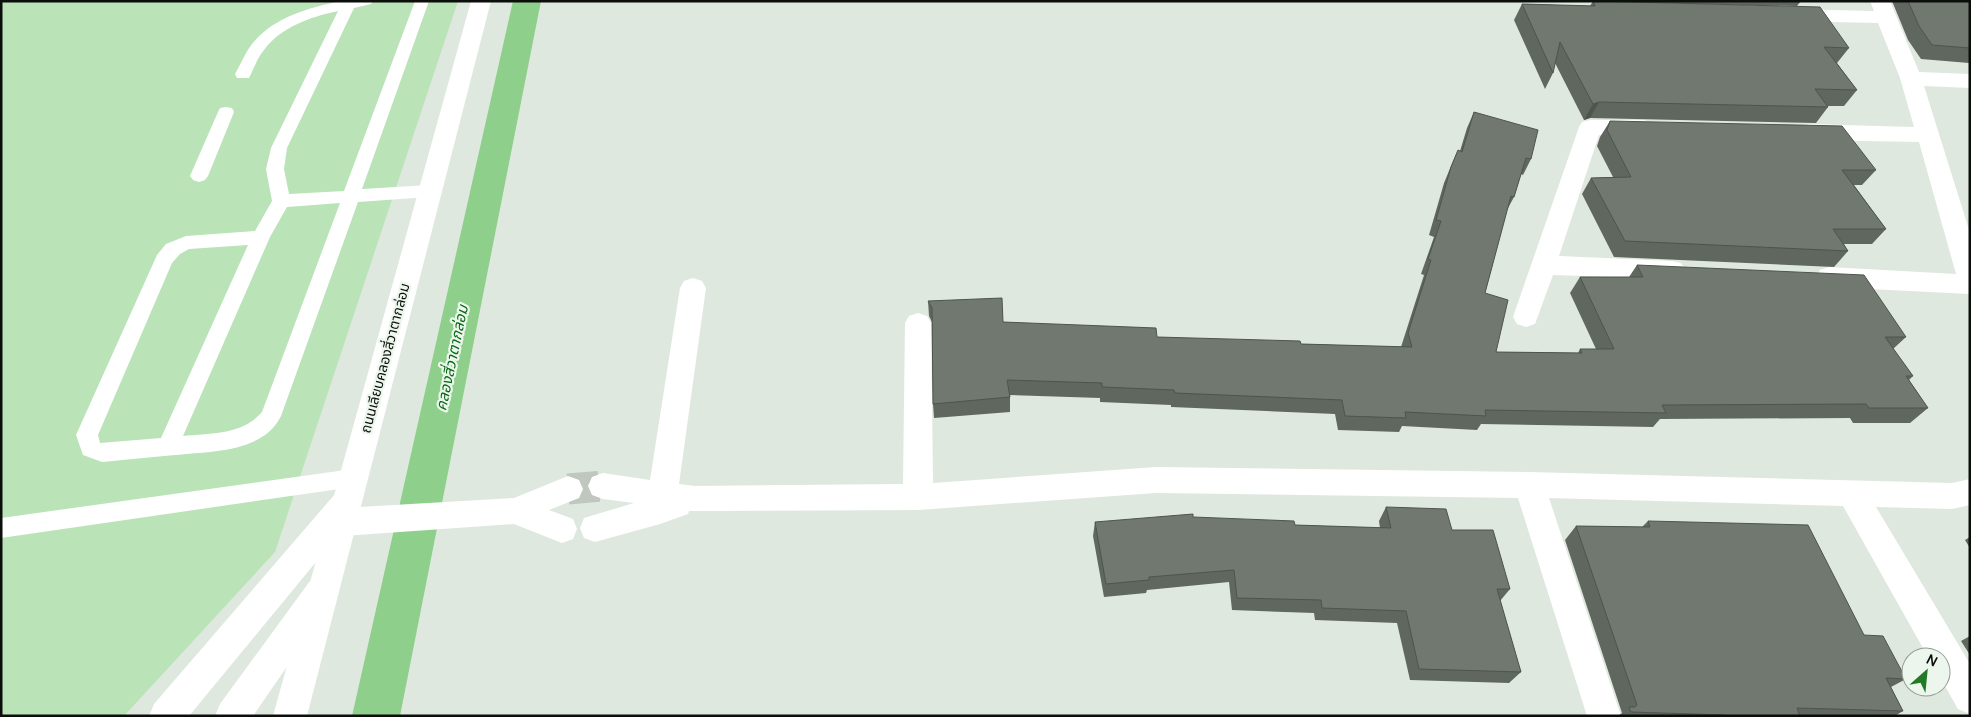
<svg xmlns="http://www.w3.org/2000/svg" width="1971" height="717" viewBox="0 0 1971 717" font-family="Manrope,'Noto Sans Thai',sans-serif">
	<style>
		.green { fill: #bae3b8 }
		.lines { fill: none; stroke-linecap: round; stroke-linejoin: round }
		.canal { fill: #8ed08b; fill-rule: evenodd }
		.minor-tunnel { stroke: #bfc7bf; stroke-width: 31; stroke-dasharray: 31 15; stroke-linecap: butt }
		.service { fill: #fff; fill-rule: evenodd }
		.minor { fill: #fff; fill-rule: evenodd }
		.tertiary { fill: #fff; fill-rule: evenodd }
		.wall { fill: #60675f }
		.shaded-wall { fill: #4e544e }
		.building { fill: #70786f; stroke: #4e544e }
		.labels { text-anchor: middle; stroke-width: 4.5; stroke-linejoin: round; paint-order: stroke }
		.street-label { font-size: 14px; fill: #0b0e0b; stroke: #ecf6ec }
		.water-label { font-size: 15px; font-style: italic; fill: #046a11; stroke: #ecf6ec }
	</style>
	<rect width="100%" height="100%" fill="#dfe8df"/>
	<path class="green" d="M1 1H458L275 552 124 716H1Z"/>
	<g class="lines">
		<path class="canal" d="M513 1H541L400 716H352Z"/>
		<path class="minor-tunnel" d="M568 489 603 486"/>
		<path class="service" d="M341 1H373L371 4 354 8 287 148 284 169 289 194 344 191 415 1H429L362 189 429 185 435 187 438 191 435 195 429 197 358 202 281 416C263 453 210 451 175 455 150 457 126 460 102 462L83 455 76 435 157 255 166 244 186 236 255 231 272 201 266 169 271 148 338 11C310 17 281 27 264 50 257 58 254 69 249 78H237L235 74C241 64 245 53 252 44 274 17 308 8 341 1ZM340 203 262 412C242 435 212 433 183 436L270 237 287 207ZM248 245 161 438 100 443 98 435 172 263 180 254 189 249Z
			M226 107 232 108 234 112 208 176 205 180 199 182 193 180 190 176 218 112 220 108Z
			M353 469 361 471 364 478 361 485 353 487 1 538V518Z"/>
		<path class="minor" d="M1870 1H1890L1919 72 1970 74V88L1924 86 1970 233V294L1829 287 1820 284 1816 277 1820 270 1829 267 1956 274 1919 142 1809 140 1801 137 1798 132 1801 127 1809 124 1914 127 1900 78 1878 23 1788 21 1781 19 1778 15 1781 11 1788 9 1874 11Z
			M1590 120H1644L1652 123 1655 128 1652 133 1644 136 1599 135 1559 256 1672 261 1681 263 1685 270 1681 277 1672 279 1553 275 1535 324 1526 327 1517 324 1513 317 1579 127 1582 122Z
			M693 278 702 281 706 288 679 484 695 486 903 484 905 323 909 316 918 313 927 316 931 323 933 483 1156 467 1529 472 1952 483 1970 479V505L1952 509 1876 507 1970 664V714L1958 709 1941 679V657H1928L1843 506 1549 498 1621 716H1587L1518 498 1156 493 918 510 689 511 688 514 660 524 595 542 584 538 580 528 584 518 634 503 603 499 592 495 588 486 592 477 603 473 650 480 680 288 684 281Z
			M568 476 579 480 583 489 579 498 549 510 573 519 577 529 573 539 562 543 514 524 343 536 339 534 189 716H149L154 704 335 494 346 490 357 494 361 503 359 507 514 498Z
			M321 576 332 581 337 591 332 601 253 716H215L220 704 310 581Z"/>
		<path class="tertiary" d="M471 1H491L307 716H273Z"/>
	</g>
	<path class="wall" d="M1584 1H1801L1797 6 1602 2 1849 48 1837 63 1857 90 1844 106H1827L1828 107 1816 123 1590 118 1584 120 1555 63 1553 73 1545 89 1514 20 1522 4 1590 6 1593 1Z
		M1892 1H1970V62L1969 63 1921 59 1908 40Z
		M1474 112 1531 159 1523 175 1521 174 1514 197 1507 210 1485 293 1496 352 1578 353 1580 349H1596L1570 293 1580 277H1629L1637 265 1906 337 1893 349 1913 376 1909 380 1928 408 1910 423H1853L1850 418 1660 419 1653 427 1481 424 1477 430 1402 426 1399 432 1338 430 1335 414 1171 407V405L1100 402V398L1010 395V412L934 418 933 404 932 322 929 316 928 301 1003 322 1157 337 1301 344 1401 347 1424 275 1421 274 1434 237 1429 235 1444 183 1451 166 1458 150 1460 151 1467 128Z
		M1610 121 1876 170 1862 185H1854L1886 229 1872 244H1844L1848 251 1834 267 1614 257 1582 194 1591 178 1613 177 1597 146 1600 137Z
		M1386 507 1452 530 1510 589 1500 601 1521 672 1509 683 1410 680 1397 623 1315 620 1314 613 1232 610 1229 582 1147 590 1146 593 1104 597 1093 536 1095 522 1295 525 1380 528 1379 521Z
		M1648 521 1864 635 1906 679 1891 687 1903 711 1895 716H1618L1622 713 1565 540 1576 526 1642 527Z
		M1970 537V548L1965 540Z
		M1970 636V655L1961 641Z"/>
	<path class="shaded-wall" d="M1599 102 1590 118 1584 120 1593 104Z"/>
	<path class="building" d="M1593 1 1820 7 1849 48 1824 47 1857 90 1815 89 1828 107 1599 102 1593 104 1560 42 1553 73 1522 4 1595 6Z
		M1908 1H1970V48L1932 45 1919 26Z
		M1474 112 1538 130 1531 159 1526 158 1514 197 1511 196 1485 293 1508 300 1496 352 1582 353 1580 349H1614L1580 277H1643L1637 265 1864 275 1906 337H1885L1913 376H1906L1928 408H1869L1866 404 1662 405 1666 413 1485 410 1486 416 1405 412 1406 418 1345 416 1342 400 1175 393 1174 390 1102 387V383L1007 380 1010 397 933 404 932 308 928 301 1002 298 1003 322 1156 328 1157 337 1300 341 1301 344 1412 347 1408 333 1431 260 1428 259 1441 221 1436 220 1451 167 1458 150 1462 152Z
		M1610 121 1842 126 1876 170H1842L1886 229H1833L1848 251 1625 241 1591 178 1631 177 1607 130Z
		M1386 507 1446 509 1452 530H1493L1510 589H1497L1521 672 1419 669 1406 611 1322 608 1321 600 1237 598 1234 570 1149 577V580L1106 584 1095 522 1193 514V517L1294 521 1295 525 1391 528Z
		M1648 521 1808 525 1864 635 1883 636 1906 679 1886 678 1903 711 1797 708 1800 716H1726V715L1631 712 1629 707H1635L1637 705 1576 526 1650 527Z"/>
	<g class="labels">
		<g class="street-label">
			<text transform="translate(385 358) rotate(-75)" y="5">ถนนเลียบคลองสี่วาตากล่อม</text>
		</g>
		<g class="water-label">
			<text transform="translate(452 358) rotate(-78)" y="5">คลองสี่วาตากล่อม</text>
		</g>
	</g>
	<rect width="1971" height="717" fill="none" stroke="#0b0e0b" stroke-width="5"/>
	<g transform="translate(1926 672) rotate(27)"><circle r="24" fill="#ecf6ec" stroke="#929992"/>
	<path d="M0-4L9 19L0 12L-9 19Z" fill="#227926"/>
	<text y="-8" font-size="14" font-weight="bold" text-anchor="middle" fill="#0b0e0b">N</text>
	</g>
</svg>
